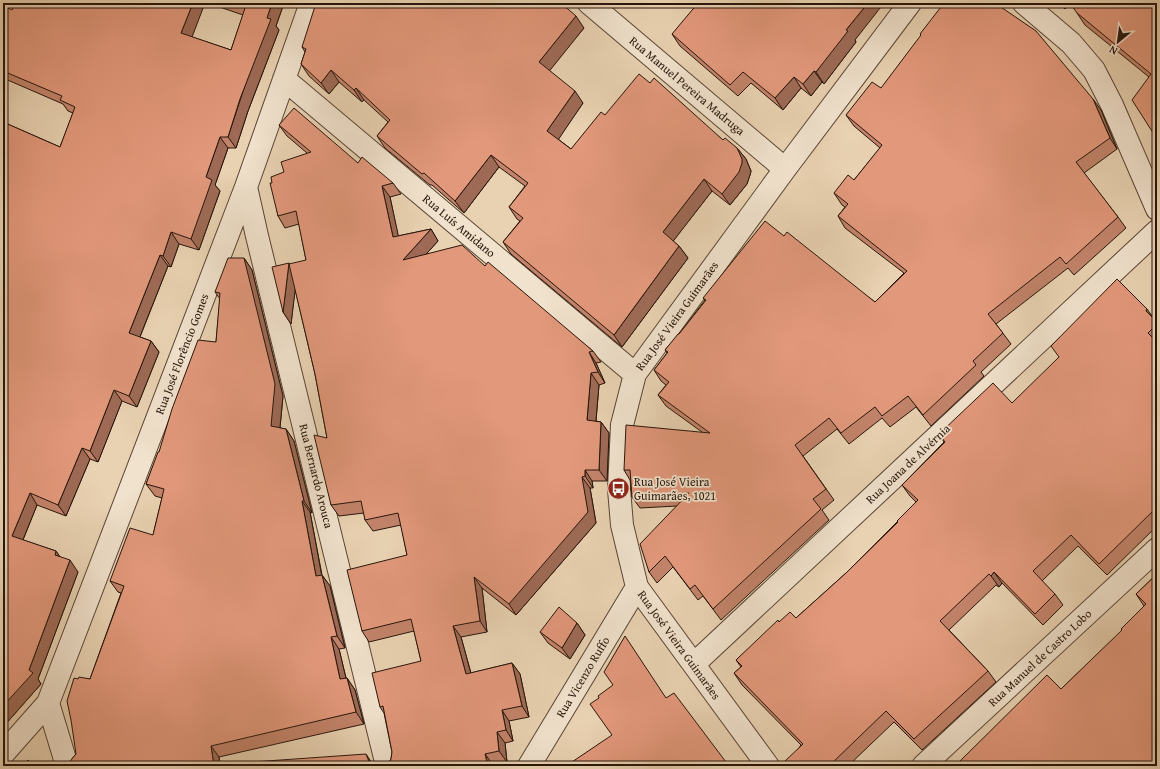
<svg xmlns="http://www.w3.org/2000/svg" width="1160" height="769" viewBox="0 0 1160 769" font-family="'Gentium Book Plus',serif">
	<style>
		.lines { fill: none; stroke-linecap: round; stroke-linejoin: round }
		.minor-casing { stroke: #584434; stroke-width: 24 }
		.minor { stroke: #f1e2cd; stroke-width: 22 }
		.wall { fill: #c2836a; stroke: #27150a }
		.shaded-wall { fill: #9e6a56; stroke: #27150a }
		.building { fill: #e2987b; stroke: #27150a }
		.labels { text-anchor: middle; stroke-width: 3.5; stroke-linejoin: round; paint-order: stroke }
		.street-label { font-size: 12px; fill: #27150a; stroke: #f1e2cd }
		.poi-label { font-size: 12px; fill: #27150a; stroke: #f1e2cd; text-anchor: start }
	</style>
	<rect width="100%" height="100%" fill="#e9d2b2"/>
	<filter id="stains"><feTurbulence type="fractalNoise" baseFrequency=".005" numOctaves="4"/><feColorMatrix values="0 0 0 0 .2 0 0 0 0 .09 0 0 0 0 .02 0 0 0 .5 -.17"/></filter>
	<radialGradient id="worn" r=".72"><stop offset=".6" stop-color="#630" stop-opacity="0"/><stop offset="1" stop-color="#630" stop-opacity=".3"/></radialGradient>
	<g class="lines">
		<defs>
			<path id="minor" d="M589 3 785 169
				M1024 3 1071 43 1094 70 1112 105 1157 209
				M284 79 635 374
				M246 187 257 236 387 766
				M694 664 1157 231
				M48 703 67 766
				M3 754 48 703 246 187 311 3
				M529 766 637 587
				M768 766 637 587 622 525 619 489 622 425 635 374 785 169 910 3
				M923 766 1157 549"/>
		</defs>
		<use href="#minor" class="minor-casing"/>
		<use href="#minor" class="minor"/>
	</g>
	<path class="wall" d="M208 3H284L276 26 279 30 248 111 236 148H228L215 185 220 191 199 250 179 244 171 267 168 266 140 337 151 341 159 352 137 407 122 401 98 462 90 459 66 516 37 505 23 540 56 551 60 557 78 572 38 679 41 684 3 727V122L60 147 73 113 68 111 63 104 3 78V23L12 10 192 37 231 50 243 15Z
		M1058 3H1069L1065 9Z
		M1157 3V139L1149 77 1085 25 1077 13Z
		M584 28 549 70 583 103 558 139 571 149 605 115 650 83 723 140 737 148 746 159 751 171 750 175 747 184 730 205 712 191 673 241 679 246 688 258 622 347 511 254 503 242 520 221 517 219 509 207 525 186 499 167 464 213 432 185H430L385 148 377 136 388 122 364 100 362 102 339 82 329 94 309 76 301 64 305 52 302 47Z
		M672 34 855 40 856 42 824 84 822 82 811 96 801 88 783 110 751 83 738 96 680 46Z
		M881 88 1101 110 1117 149 1084 173 1118 217 1126 228 1074 275 1068 268 996 324 1011 344 981 372 984 376 931 426 916 407 890 427 882 418 849 444 837 429 803 456 834 500 822 510 829 520 721 620 703 596 698 600 673 567 657 583 649 572 677 506 640 508 632 497 630 480 624 470 702 432 666 406 658 395 666 385 661 381 654 370 667 353 665 350 679 334 705 300 703 298 784 236 875 302 904 273 845 228 838 216 845 207 842 205 834 193 854 180 880 148 854 126 846 115Z
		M279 125 358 163 393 183 401 194 390 197 398 236 431 229 438 241 426 254 485 266 593 351 601 362 596 363 605 383 599 385 596 421 601 422 609 433 607 481H592L593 488H590L596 523 516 615 482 588 487 632 461 637 471 673 512 663 520 674 529 717 509 721 513 741 505 743 507 762 493 765 388 764 391 759 392 752 384 713 380 707 421 661 414 631 369 642 362 631 407 555 401 525 373 531 365 520 364 513 339 516 331 505 327 438 315 374 295 289 291 324 283 312 306 260 299 224 285 228 278 216 272 183 307 153 287 136Z
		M244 258 252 270 283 396 280 428 286 429 294 441 312 513 310 512 322 575 330 586 345 648 339 649 346 678H347L355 690 364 724 219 757 220 766H66L76 754 78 679H90L121 593 118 592 110 581 153 535 162 498 155 496 146 484 159 452 216 342 220 299 215 292Z
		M1155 320 1157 322V526L1107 575 1078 546 1042 581 1055 594 1063 605 1043 625 1002 583 999 587 996 585 949 630 988 671 996 682 922 750 894 722 848 766H787L801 745 742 685 734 673 741 667 736 660 779 622 796 618 846 573 897 522 916 502 910 496 902 485 944 442 939 434 1012 403Z
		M1157 574V766L1061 689 1122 631 1144 606 1136 594Z
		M577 623 585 635 570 659 548 643 540 632Z"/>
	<path class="shaded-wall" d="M193 3H205L189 45 181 33Z
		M272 3H284L276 26 279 30 248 111 236 148 228 137Z
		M646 3H652L648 7Z
		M868 3H884L855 40 856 42 824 84 816 72 846 30Z
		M1061 3H1069L1065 9Z
		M576 16 584 28 547 74 539 62Z
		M331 70 339 82 329 94 321 83Z
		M814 71 822 82 811 96 803 84Z
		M794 77 801 88 783 110 775 98Z
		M356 88 364 100 362 102 354 90Z
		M575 91 583 103 556 143 547 131Z
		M1093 99 1101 110 1117 149 1110 138Z
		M220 137 228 148 215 185 220 191 199 250 191 239 206 177Z
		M737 148 746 159 751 171 750 175 747 184 730 205 722 194Z
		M491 155 499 167 464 213 455 201Z
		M704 179 712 191 671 244 663 232Z
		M382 186 390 197 401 248 393 237Z
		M431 229 438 241 411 271 403 260Z
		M171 232 179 244 171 267 163 256Z
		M679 246 688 258 622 347 614 335Z
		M160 255 168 266 137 344 129 333Z
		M244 258 252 270 283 396 279 437 271 426Z
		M289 263 297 275 291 324 283 312Z
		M1147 309 1155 320 1146 311Z
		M151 341 159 352 137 407 129 396Z
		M589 352 596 363 605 383 598 372Z
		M591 373 599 385 595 431 587 420Z
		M114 390 122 401 98 462 90 451Z
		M601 422 609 433 607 481 599 470Z
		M286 429 294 441 312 513 304 501Z
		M82 448 90 459 66 516 58 505Z
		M585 470 592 481 593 488 585 476Z
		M582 477 590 488 596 523 516 615 509 604Z
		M30 493 37 505 20 547 12 536Z
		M302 501 310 512 324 588 316 576Z
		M56 551 64 563 55 555Z
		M70 560 78 572 38 679 41 684 3 727V706L29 670Z
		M994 572 1002 583 999 587 991 576Z
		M322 575 330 586 345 648 337 636Z
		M474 577 482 588 487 632 480 621Z
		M577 623 585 635 570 659 562 648Z
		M453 626 461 637 474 685 466 674Z
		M331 637 339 649 349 691 340 679Z
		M512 663 520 674 529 717 522 706Z
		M347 678 355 690 364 724 356 712Z
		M502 710 509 721 513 741 506 730Z
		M497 732 505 743 507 762 499 751Z
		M211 746 219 757 220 766H214Z
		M366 754 374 766 370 764Z
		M485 754 493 765V766H488Z"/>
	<path class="building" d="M15 3H193L181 33 231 50 245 8 232 3H272L267 18 271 19 240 99 228 137H220L206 177 212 180 191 239 171 232 163 256 160 255 129 333 151 341 129 396 114 390 90 451 82 448 58 505 30 493 12 536 56 551 55 555 70 560 29 670 33 673 3 706V122L60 147 75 107 60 100 62 96 3 71V23L8 8 12 10Z
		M316 3H561L576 16 539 62 575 91 547 131 571 149 601 112 605 115 639 74 650 83 654 78 723 140 725 138 737 148 742 159V163L739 172 722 194 704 179 663 232 679 246 614 335 503 242 523 218 509 207 528 183 491 155 455 201 424 173 422 174 377 136 390 120 356 88 354 90 331 70 321 83 301 64 306 49 302 47Z
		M698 3H868L846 30 848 31 816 72 814 71 803 84 794 77 775 98 743 72 730 85 672 34Z
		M944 3H961L966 6 968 3H995L1036 31 1093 99 1110 138 1076 162 1118 217 1066 264 1060 257 988 314 1003 333 973 361 976 365 923 415 908 396 882 416 875 407 841 433 829 418 795 445 826 489 813 499 821 509 713 609 695 585 690 589 665 556 649 572 640 544 689 493 632 497 630 470H624L626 425 710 433 658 395 669 382 654 370 668 352 665 350 678 334H679L706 300 703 298 765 221 784 236 787 232 875 302 907 271 838 216 848 204 834 193 848 175 854 180 882 145 846 115 872 82 881 88 921 35 920 34Z
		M1070 3H1157V139L1132 100 1151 74 1077 13Z
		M294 108 358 163 362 157 393 183 382 186 393 237 431 229 403 260 462 245 485 266 488 262 593 351 589 352 598 372 591 373 587 420 601 422 599 470H585V476L582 477 588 512 509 604 474 577 480 621 453 626 466 674 512 663 522 706 502 710 506 730 497 732 499 751 485 754 488 766H384L388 764 391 759 392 752 383 706 380 707 372 673 421 661 411 619 362 631 347 570 407 555 398 513 365 520 361 501 331 505 314 435 327 438 315 374 289 264 306 260 296 211 278 216 270 183H272L271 177 284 172 281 162 311 152 279 125Z
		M228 258H244L275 384 271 426 286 429 304 501H302L316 576 322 575 337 636 331 637 340 679 347 678 356 712 211 746 214 766H66L76 754 71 720 67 701 74 678 78 679 79 677 90 679 124 586 110 581 130 528 153 535 164 489 146 484 158 452H159L172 409 198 340 216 342 220 293 215 292Z
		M289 263 283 312 272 267Z
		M1117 279 1147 309 1146 311 1157 322V324L1148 333 1157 342V507L1099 564 1071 535 1033 571 1055 594 1035 614 994 572 991 576 989 574 940 621 988 671 914 739 886 711 829 766H787L784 762 803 744 734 673 742 666 736 660 778 620 779 622 790 612 796 618 846 573 898 522 897 521 918 500 902 485 945 442 939 434 993 383 1012 403 1059 357 1051 346Z
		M1157 574V766H955L1047 675 1061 689 1122 630 1121 629 1146 604 1136 594Z
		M559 607 577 623 562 648 540 632Z
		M625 636 666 698 674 693 729 766H566L612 735 590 704 599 698 598 696 613 685 604 672Z
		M366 754 370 764 374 766H239L238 763Z
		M28 760 33 766H24Z
		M11 764 15 766H8Z"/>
	<defs>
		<symbol id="bus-disc" viewBox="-11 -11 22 22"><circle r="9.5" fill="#8f2418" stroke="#f1e2cd"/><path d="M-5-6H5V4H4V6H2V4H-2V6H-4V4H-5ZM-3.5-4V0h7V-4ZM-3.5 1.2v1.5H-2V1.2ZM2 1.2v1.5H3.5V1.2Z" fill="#fff"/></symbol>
	</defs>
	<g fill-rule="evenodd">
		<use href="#bus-disc" x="606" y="476" width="25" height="25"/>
	</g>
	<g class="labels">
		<g class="street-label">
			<text transform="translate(687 86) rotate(40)" y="4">Rua Manuel Pereira Madruga</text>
			<text transform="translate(459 226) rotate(40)" y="4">Rua Luís Amidano</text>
			<text transform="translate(677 316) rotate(-54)" y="4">Rua José Vieira Guimarães</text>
			<text transform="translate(182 354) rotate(-69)" y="4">Rua José Florêncio Gomes</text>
			<text transform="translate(908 464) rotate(-43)" y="4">Rua Joana de Alvérnia</text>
			<text transform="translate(316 476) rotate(76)" y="4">Rua Bernardo Arouca</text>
			<text transform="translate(679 645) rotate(54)" y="4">Rua José Vieira Guimarães</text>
			<text transform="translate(1040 658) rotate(-43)" y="4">Rua Manuel de Castro Lobo</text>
			<text transform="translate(583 677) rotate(-59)" y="4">Rua Vicenzo Ruffo</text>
		</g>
		<g class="poi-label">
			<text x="634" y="486">Rua José Vieira<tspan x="634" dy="14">Guimarães, 1021</tspan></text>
		</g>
	</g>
	<rect width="1160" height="769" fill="none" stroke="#e9d2b2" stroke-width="16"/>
	<rect x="4" y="4" width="1152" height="761" fill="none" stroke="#27150a" stroke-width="2"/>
	<rect x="8" y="8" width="1144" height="753" fill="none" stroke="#27150a"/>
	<g transform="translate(1118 42) rotate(209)" stroke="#f1e2cd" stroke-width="3" paint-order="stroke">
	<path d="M0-3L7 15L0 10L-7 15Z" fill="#27150a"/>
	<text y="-6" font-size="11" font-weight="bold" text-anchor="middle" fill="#27150a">N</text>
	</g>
	<rect width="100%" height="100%" filter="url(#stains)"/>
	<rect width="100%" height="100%" fill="url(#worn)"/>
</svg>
